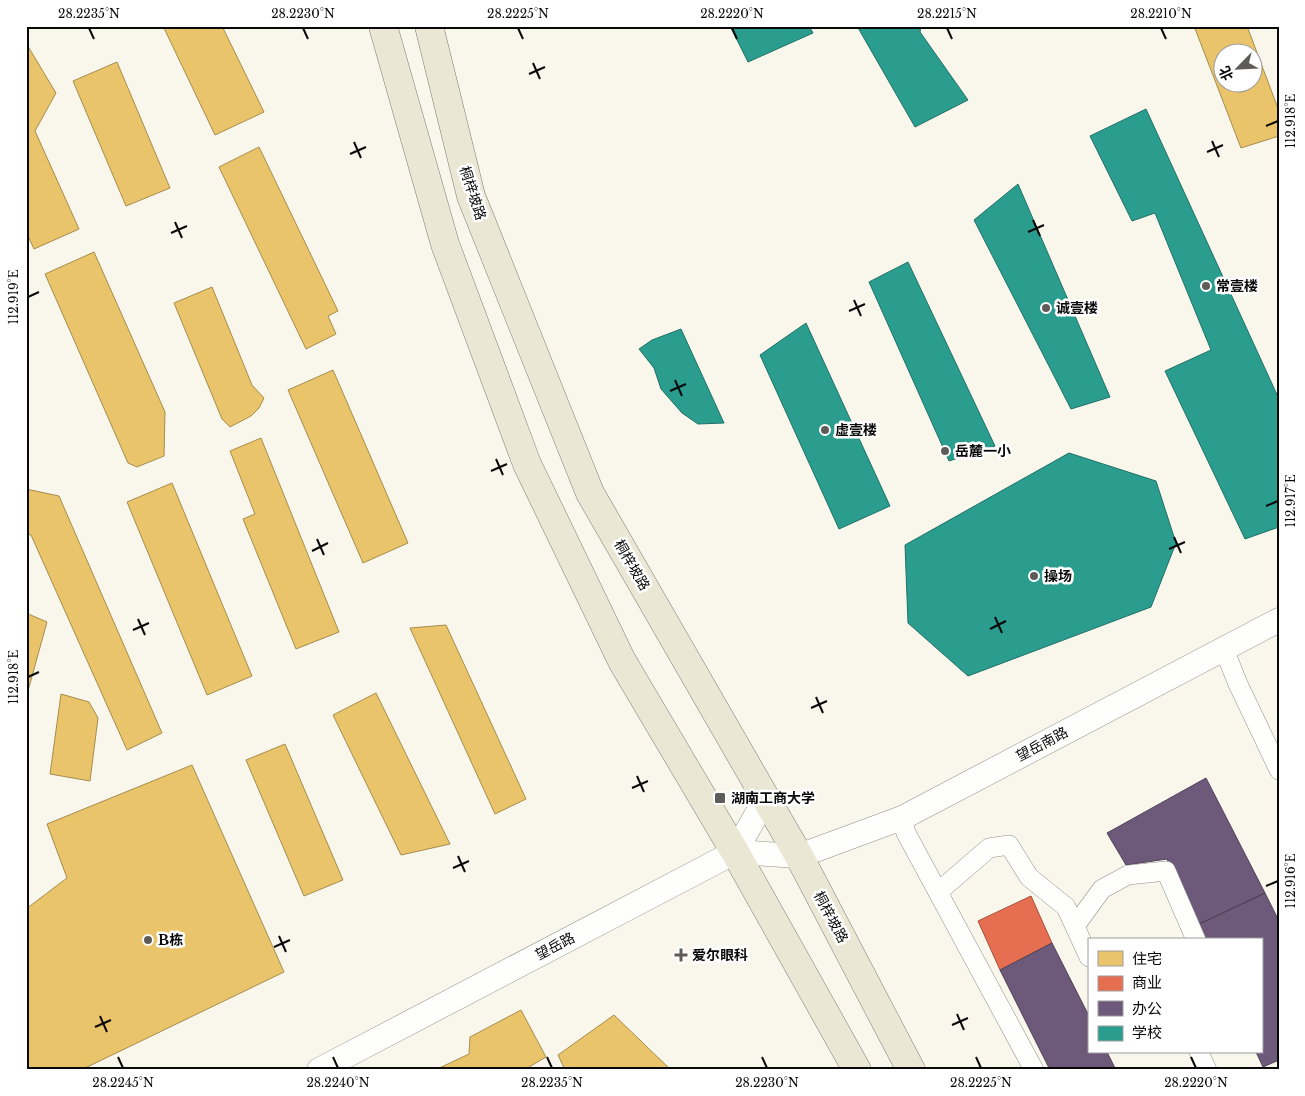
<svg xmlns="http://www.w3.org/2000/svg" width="1305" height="1096" viewBox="0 0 1305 1096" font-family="'Libre Baskerville','Noto Sans SC',serif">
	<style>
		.homes { fill: #e9c46a; stroke: #a68c4d; fill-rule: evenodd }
		.shops { fill: #e76f51; stroke: #a4503b }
		.offices { fill: #6d597a; stroke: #4f4158 }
		.schools { fill: #2a9d8f; stroke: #207167 }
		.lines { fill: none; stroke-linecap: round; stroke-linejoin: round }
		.minor-casing { stroke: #91908b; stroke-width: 20 }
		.tertiary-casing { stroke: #91908b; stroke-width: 25 }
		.primary-casing { stroke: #7e7d78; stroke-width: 29 }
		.minor { stroke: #fefefc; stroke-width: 19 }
		.tertiary { stroke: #fefefc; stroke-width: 24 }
		.primary { stroke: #ebe7d5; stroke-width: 28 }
		.ticks { fill: none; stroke: #090909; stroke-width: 2 }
		.poi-dot { fill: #5d5c58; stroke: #fff; stroke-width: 2 }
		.labels { text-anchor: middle; stroke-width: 5; stroke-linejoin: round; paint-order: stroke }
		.street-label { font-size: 14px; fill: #090909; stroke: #fff }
		.poi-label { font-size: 14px; font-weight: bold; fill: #090909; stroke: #fff; text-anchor: start }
		.neatline { fill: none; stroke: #090909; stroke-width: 2 }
		.ticks-label { font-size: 12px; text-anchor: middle; fill: #090909 }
	</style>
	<rect width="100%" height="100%" fill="#f9f7ec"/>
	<path class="homes" d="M163 26H222L264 112 215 135Z
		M1194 26H1247L1279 111V136L1241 148ZM1222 52H1252V82H1222Z
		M26 43 56 93 35 131 79 229 34 249 26 232Z
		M117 62 170 188 126 206 73 81Z
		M259 147 338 311 328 316 336 334 306 349 219 167Z
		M94 252 165 412 164 456 137 467 128 463 45 274Z
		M212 287 252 385 264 398 259 408 251 416 230 427 222 419 174 303Z
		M333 370 408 543 363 563 288 390Z
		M261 438 339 632 296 649 243 519 255 514 230 451Z
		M172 483 252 676 207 695 127 502Z
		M26 489 59 496 162 733 127 750 31 535 26 533Z
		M26 613 47 622 26 698Z
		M446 625 526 799 495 814 410 628Z
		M376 693 450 844 401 855 333 715Z
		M61 694 89 702 98 718 90 781 50 774Z
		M285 744 343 880 304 896 246 760Z
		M192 765 284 972 81 1070H26V909L67 878 47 824Z
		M521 1010 546 1057 524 1070H435L469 1054 470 1037Z
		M614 1015 671 1070H565L558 1055Z"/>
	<path class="shops" d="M1031 896 1052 943 1000 970 978 921Z"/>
	<path class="offices" d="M1206 778 1265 893 1195 926 1167 859 1126 865 1107 833Z
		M1265 893 1279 921V1060L1263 1067 1256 1052H1261V940H1202L1195 926Z
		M1052 943 1089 1016V1052H1107L1116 1070H1050L1000 970Z"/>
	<path class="schools" d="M730 26H809L813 33 748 62Z
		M857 26H921L920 32 968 100 915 127Z
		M1146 109 1279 399V527L1245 539 1165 371 1211 350 1155 213 1132 221 1090 136Z
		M1018 184 1110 397 1071 409 974 220Z
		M908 262 995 446 949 461 869 282Z
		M806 323 890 506 839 529 760 355Z
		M681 329 724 423 698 424 682 413 661 389 654 368 639 349 652 340Z
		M1069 453 1156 481 1176 543 1151 607 968 676 908 623 905 545Z"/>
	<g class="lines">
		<defs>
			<path id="minor" d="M1224 649 1238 684 1279 770
				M902 818 906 833 1034 1070
				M938 892 989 848 1009 845 1029 877 1066 907 1089 957
				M1075 926 1102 889 1128 875 1166 871 1196 940
				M1199 1052 1207 1070"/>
			<path id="tertiary" d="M735 852 766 798
				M319 1070 735 852 799 856 902 818 1279 620"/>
			<path id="primary" d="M383 26 445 244 527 464 622 661 735 852 857 1070
				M429 26 471 196 590 493 799 856 911 1070"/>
		</defs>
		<use href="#minor" class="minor-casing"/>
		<use href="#tertiary" class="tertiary-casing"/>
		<use href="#primary" class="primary-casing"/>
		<use href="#minor" class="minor"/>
		<use href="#tertiary" class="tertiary"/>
		<use href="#primary" class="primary"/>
	</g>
	<path class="ticks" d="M89 28 94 39M303 28 308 39M518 28 523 39M732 28 737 39M947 28 952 39M1161 28 1166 39M533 63 540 79M529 74 545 67M1266 126 1278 121M1212 141 1219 157M354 142 361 158M1207 152 1223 145M350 154 366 147M1033 220 1040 236M175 222 182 238M1028 232 1044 225M171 233 187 226M28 297 39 292M854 300 861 316M849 311 865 304M675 380 682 396M670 391 686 384M496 459 503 475M491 471 507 464M1266 506 1278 501M1174 537 1181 553M317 539 324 555M1169 549 1185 542M312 551 328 543M995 617 1002 633M138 619 145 635M990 629 1006 621M133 630 149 623M28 677 39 672M816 697 823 713M811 708 827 701M637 776 644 792M632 788 648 781M458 856 465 872M453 868 469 861M1266 886 1278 881M279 936 286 952M274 947 290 940M957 1014 964 1030M100 1016 107 1032M952 1025 968 1018M95 1027 111 1020M118 1057 123 1068M333 1057 338 1068M547 1057 552 1068M762 1057 767 1068M976 1057 981 1068M1191 1057 1196 1068"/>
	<g class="poi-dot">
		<circle cx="1206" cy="286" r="5"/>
		<circle cx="1046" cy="308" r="5"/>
		<circle cx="825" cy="430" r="5"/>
		<circle cx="945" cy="451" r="5"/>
		<circle cx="1034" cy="576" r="5"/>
		<rect x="714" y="792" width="12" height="12" rx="2.5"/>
		<circle cx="148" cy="940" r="5"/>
		<path d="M678.5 947.5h5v5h5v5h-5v5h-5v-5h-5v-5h5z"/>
	</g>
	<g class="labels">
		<g class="street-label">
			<text transform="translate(473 193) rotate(72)" y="5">桐梓坡路</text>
			<text transform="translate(632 565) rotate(60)" y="5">桐梓坡路</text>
			<text transform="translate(1042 744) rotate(-28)" y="5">望岳南路</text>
			<text transform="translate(831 917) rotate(62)" y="5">桐梓坡路</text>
			<text transform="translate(555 946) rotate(-28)" y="5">望岳路</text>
		</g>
		<g class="poi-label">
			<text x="1216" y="291">常壹楼</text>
			<text x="1056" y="313">诚壹楼</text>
			<text x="835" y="435">虚壹楼</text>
			<text x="955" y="456">岳麓一小</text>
			<text x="1044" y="581">操场</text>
			<text x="731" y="803">湖南工商大学</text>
			<text x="158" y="945">B栋</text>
			<text x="692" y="960">爱尔眼科</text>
		</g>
	</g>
	<rect width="1305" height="1096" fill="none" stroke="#ffffff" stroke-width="55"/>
	<rect x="1088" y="938" width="175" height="115" fill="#ffffff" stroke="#9d9d9d"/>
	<rect x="1098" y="951" width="25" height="15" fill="#e9c46a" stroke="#9d9d9d"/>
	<text x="1132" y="964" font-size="15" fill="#090909">住宅</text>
	<rect x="1098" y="976" width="25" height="15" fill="#e76f51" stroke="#9d9d9d"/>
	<text x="1132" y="988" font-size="15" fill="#090909">商业</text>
	<rect x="1098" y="1001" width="25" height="15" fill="#6d597a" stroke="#9d9d9d"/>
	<text x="1132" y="1014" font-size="15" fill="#090909">办公</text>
	<rect x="1098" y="1026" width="25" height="15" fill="#2a9d8f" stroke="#9d9d9d"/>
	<text x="1132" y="1038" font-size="15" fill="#090909">学校</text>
	<g transform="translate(1238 68) rotate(246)"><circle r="24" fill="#ffffff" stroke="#9d9d9d"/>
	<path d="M0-4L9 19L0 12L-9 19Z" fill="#5d5c58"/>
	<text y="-8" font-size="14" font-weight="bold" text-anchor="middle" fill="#090909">北</text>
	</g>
	<rect x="28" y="28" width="1250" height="1040" class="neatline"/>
	<g class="ticks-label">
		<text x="89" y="18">28.2235°N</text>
		<text x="303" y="18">28.2230°N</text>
		<text x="518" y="18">28.2225°N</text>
		<text x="732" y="18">28.2220°N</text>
		<text x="947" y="18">28.2215°N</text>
		<text x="1161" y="18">28.2210°N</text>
		<text transform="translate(1291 121) rotate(-90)" y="4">112.918°E</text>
		<text transform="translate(14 297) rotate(-90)" y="4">112.919°E</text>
		<text transform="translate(1291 501) rotate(-90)" y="4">112.917°E</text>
		<text transform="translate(14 677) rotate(-90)" y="4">112.918°E</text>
		<text transform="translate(1291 881) rotate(-90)" y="4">112.916°E</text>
		<text x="123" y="1087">28.2245°N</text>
		<text x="338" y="1087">28.2240°N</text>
		<text x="552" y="1087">28.2235°N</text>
		<text x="767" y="1087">28.2230°N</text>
		<text x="981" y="1087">28.2225°N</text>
		<text x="1196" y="1087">28.2220°N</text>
	</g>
</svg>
